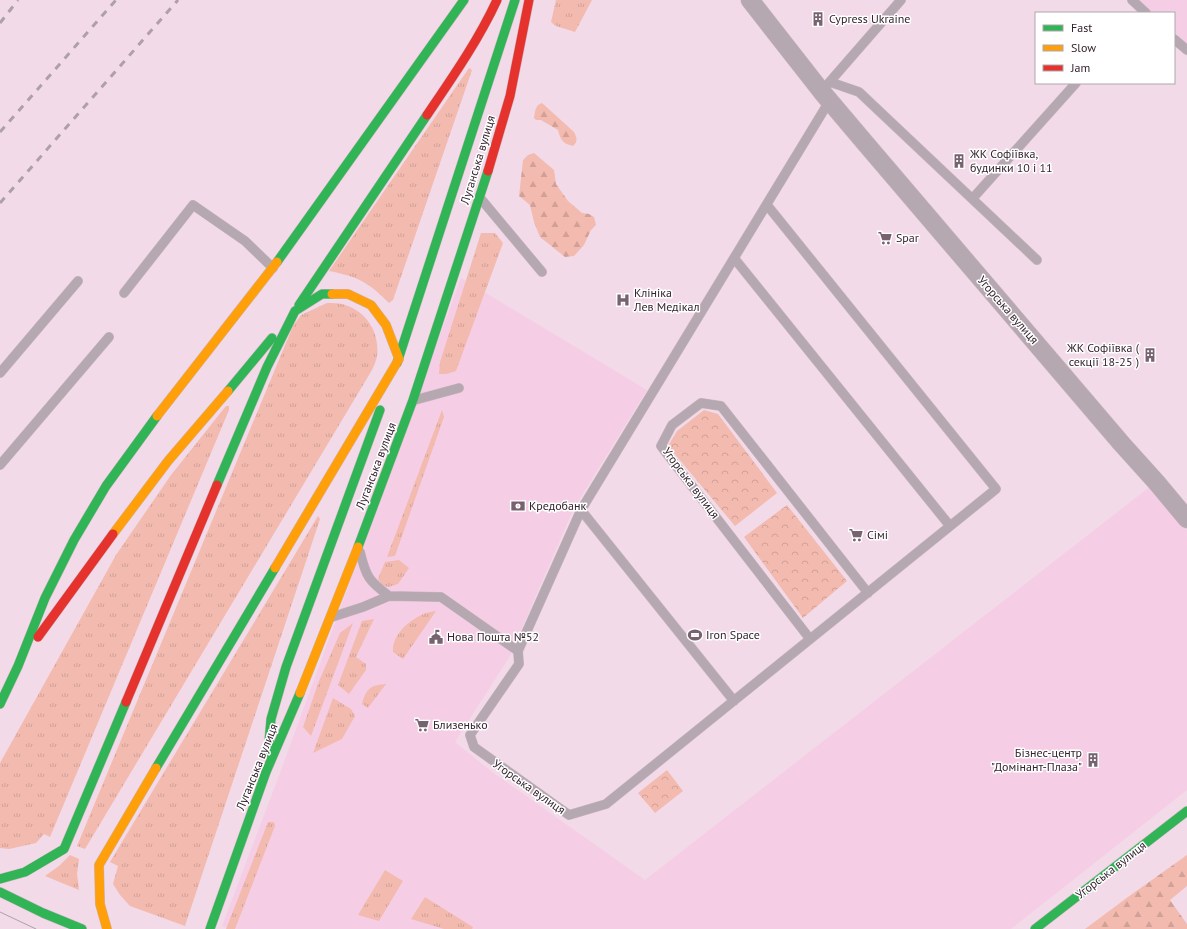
<svg xmlns="http://www.w3.org/2000/svg" width="1187" height="929" viewBox="0 0 1187 929" font-family="'PT Sans',sans-serif">
	<style>
		.built { fill: #f5cee6 }
		.grass { fill: url(#grass-tufts) }
		.forest { fill: url(#forest-firs) }
		.park { fill: url(#park-crowns) }
		.lines { fill: none; stroke-linecap: round; stroke-linejoin: round }
		.lane-casing { stroke: #cab7c2; stroke-width: 10 }
		.street-casing { stroke: #cab7c2; stroke-width: 19 }
		.fast-casing { stroke: #cab7c2; stroke-width: 10 }
		.slow-casing { stroke: #cab7c2; stroke-width: 10 }
		.jam-casing { stroke: #cab7c2; stroke-width: 10 }
		.lane { stroke: #b6a8b0; stroke-width: 9 }
		.street { stroke: #b6a8b0; stroke-width: 18 }
		.fast { stroke: #30b455; stroke-width: 9 }
		.slow { stroke: #ff9f0a; stroke-width: 9 }
		.jam { stroke: #e5322d; stroke-width: 9 }
		.tram { stroke: #ae9fa8; stroke-width: 1 }
		.rail { stroke: #ae9fa8; stroke-width: 3; stroke-dasharray: 7 7; stroke-linecap: butt }
		.labels { text-anchor: middle; stroke-width: 3; stroke-linejoin: round; paint-order: stroke }
		.poi-label { font-size: 12px; fill: #34232e; stroke: #fff; text-anchor: start }
		.street-label { font-size: 12px; fill: #34232e; stroke: #fff }
	</style>
	<defs>
		<pattern id="grass-tufts" width="24" height="20" patternUnits="userSpaceOnUse"><rect width="24" height="20" fill="#f3baaf"/><path d="M3 7l-1-3M5 7V3M7 7l1-3M15 17l-1-3M17 17v-4M19 17l1-3" fill="none" stroke="#d1a097"/></pattern>
		<pattern id="forest-firs" width="22" height="20" patternUnits="userSpaceOnUse"><rect width="22" height="20" fill="#f3baaf"/><path d="M5 1l3.5 6h-7zM16 11l3.5 6h-7z" fill="#d1a097"/></pattern>
		<pattern id="park-crowns" width="20" height="18" patternUnits="userSpaceOnUse"><rect width="20" height="18" fill="#f3baaf"/><path d="M2 6a3 3 0 1 1 6 0M12 15a3 3 0 1 1 6 0" fill="none" stroke="#d1a097"/></pattern>
	</defs>
	<rect width="100%" height="100%" fill="#f2dae8"/>
	<path class="built" d="M1138 0H1187V44L1174 32V13H1153Z
		M461 278 647 390 573 510 510 656 455 742 491 771 645 880 1152 485 1187 530V790L1011 929H229L222 926 280 773Z"/>
	<path class="grass" d="M556 0H592L575 32 556 26 551 22Z
		M469 68 472 70 393 300 389 303C368 282 359 277 329 271Z
		M481 233H495L503 243 456 371 446 374H439L440 362Z
		M327 303C332 303 338 303 342 304 366 310 380 332 377 356 376 361 374 366 372 370L85 849 77 846 293 326 301 315Z
		M226 406H229V410L50 837 44 834 36 843 9 849 0 848V763L116 555 171 475Z
		M442 410 444 417 395 556 387 557Z
		M318 516 320 519 185 926 130 906 120 895 113 884 118 866 110 862Z
		M399 560 409 568 398 584 388 587 382 585 378 579 385 562Z
		M436 611 403 659 393 652C391 632 418 612 436 611Z
		M374 619 356 657 366 664V670L349 694 338 685 362 621Z
		M353 623 311 736 303 727 319 681 340 633Z
		M386 684 368 708 362 704C366 689 370 685 386 684Z
		M333 698 351 709 355 716 342 739 313 753Z
		M268 822H274L275 826 235 929H226Z
		M70 855 79 859 77 874 79 890 45 876 59 866Z
		M385 870 403 881 379 921 358 915Z
		M425 897 473 927 472 929H444L411 919Z"/>
	<path class="forest" d="M542 103 574 132C577 138 578 141 573 146 563 144 560 139 558 130L541 120H536L534 118C535 112 535 105 542 103Z
		M534 153 554 170 556 184 568 201 582 213 589 214 594 217 596 225 591 230 584 245 574 256 565 257 540 237 534 222 530 205 519 196 523 160 528 155Z
		M1187 855V886L1170 900 1187 924V929H1085L1128 897Z"/>
	<path class="park" d="M704 410 718 414 777 493 735 526 668 446 677 431Z
		M787 505 847 581 803 618 744 537Z
		M667 770 683 791 655 813 638 793Z"/>
	<g class="lines">
		<defs>
			<path id="lane" d="M1132 0 1146 13
				M1174 39 1187 50
				M830 82 859 92 1037 260
				M827 85 901 0
				M973 198 1076 83
				M481 199 542 272
				M734 258 950 526
				M124 293 193 205 245 241 273 268
				M0 373 78 281
				M415 400 459 388
				M0 465 109 337
				M581 510 734 701
				M360 552C366 577 369 581 389 596
				M332 617 363 607 389 596 441 597 518 651 519 664 470 735 474 747 569 815 606 804 996 489 767 205
				M810 639 661 446 672 425 701 403 721 406 868 593
				M518 651 581 510 830 100"/>
			<path id="street" d="M750 0 822 92 866 144 1121 443 1157 483 1187 519"/>
			<path id="fast" d="M277 262 464 0
				M299 305 427 115
				M397 363 515 0
				M228 391 272 338
				M217 485 267 367 295 311 322 294H332
				M358 547 413 400 488 171
				M0 704 18 666 45 598 74 540 106 486 157 416
				M268 753 271 719 286 667 380 410
				M156 768 275 568
				M0 879 25 872 64 849 126 702
				M0 892 43 913 82 929
				M210 929 266 772 300 693
				M1035 929 1187 811"/>
			<path id="slow" d="M157 416 277 262
				M113 534 168 461 228 391
				M275 568 399 359 386 325 371 305 348 294H332
				M300 693 358 547
				M107 929 100 904 99 865 156 768"/>
			<path id="jam" d="M427 115C452 78 478 41 497 0
				M488 171 510 96 529 0
				M38 637 113 534
				M126 702 217 485"/>
		</defs>
		<use href="#lane" class="lane-casing"/>
		<use href="#street" class="street-casing"/>
		<use href="#fast" class="fast-casing"/>
		<use href="#slow" class="slow-casing"/>
		<use href="#jam" class="jam-casing"/>
		<use href="#lane" class="lane"/>
		<use href="#street" class="street"/>
		<use href="#fast" class="fast"/>
		<use href="#slow" class="slow"/>
		<use href="#jam" class="jam"/>
		<path class="tram" d="M0 912 36 929"/>
		<path class="rail" d="M0 23 18 0
			M0 132 116 0
			M0 203 178 0"/>
	</g>
	<defs>
		<symbol id="building-bare" viewBox="-9 -9 18 18"><path d="M-4-6H4V6H1V3H-1V6H-4ZM-2.5-4.3h1.7v1.8h-1.7ZM.8-4.3h1.7v1.8H.8ZM-2.5-1h1.7V.8h-1.7ZM.8-1h1.7V.8H.8Z" fill="#76636f" stroke="#fff" stroke-width="2.5" paint-order="stroke"/></symbol>
		<symbol id="supermarket-bare" viewBox="-9 -9 18 18"><path d="M-6-5.5h2.5l.6 2H6L4.5 2H-2.5L-4.4-4H-6ZM-1.5 3.2a1.3 1.3 0 1 0 .1 0ZM3 3.2a1.3 1.3 0 1 0 .1 0Z" fill="#76636f" stroke="#fff" stroke-width="2.5" paint-order="stroke"/></symbol>
		<symbol id="hospital-bare" viewBox="-9 -9 18 18"><path d="M-5-5h3v3.5h4V-5h3V5h-3V1.5h-4V5h-3Z" fill="#76636f" stroke="#fff" stroke-width="2.5" paint-order="stroke"/></symbol>
		<symbol id="bank-bare" viewBox="-9 -9 18 18"><path d="M-6-4H6V4H-6ZM0-2.3a2.3 2.3 0 1 0 0 4.6a2.3 2.3 0 1 0 0-4.6Z" fill="#76636f" stroke="#fff" stroke-width="2.5" paint-order="stroke"/></symbol>
		<symbol id="stadium-bare" viewBox="-9 -9 18 18"><path d="M0-5a6.5 5 0 1 0 0 10a6.5 5 0 1 0 0-10ZM-3.5-1.8h7v3.6h-7Z" fill="#76636f" stroke="#fff" stroke-width="2.5" paint-order="stroke"/></symbol>
		<symbol id="civic-bare" viewBox="-9 -9 18 18"><path d="M-.6-6.5H3V-4.5H.6V-3L4-1V1h2V6H-6V1h2V-1L-.6-3ZM-1.2 2.5V6h2.4V2.5Z" fill="#76636f" stroke="#fff" stroke-width="2.5" paint-order="stroke"/></symbol>
	</defs>
	<g fill-rule="evenodd">
		<use href="#building-bare" x="808" y="9" width="20" height="20"/>
		<use href="#building-bare" x="949" y="151" width="20" height="20"/>
		<use href="#supermarket-bare" x="875" y="228" width="20" height="20"/>
		<use href="#hospital-bare" x="613" y="290" width="20" height="20"/>
		<use href="#building-bare" x="1140" y="345" width="20" height="20"/>
		<use href="#bank-bare" x="508" y="496" width="20" height="20"/>
		<use href="#supermarket-bare" x="846" y="525" width="20" height="20"/>
		<use href="#stadium-bare" x="685" y="625" width="20" height="20"/>
		<use href="#civic-bare" x="426" y="627" width="20" height="20"/>
		<use href="#supermarket-bare" x="412" y="715" width="20" height="20"/>
		<use href="#building-bare" x="1083" y="750" width="20" height="20"/>
	</g>
	<g class="labels">
		<g class="poi-label">
			<text x="829" y="23">Cypress Ukraine</text>
			<text x="970" y="158">ЖК Софіївка,<tspan x="970" dy="14">будинки 10 і 11</tspan></text>
			<text x="896" y="242">Spar</text>
			<text x="634" y="297">Клініка<tspan x="634" dy="14">Лев Медікал</tspan></text>
			<text x="1139" y="352" text-anchor="end">ЖК Софіївка (<tspan x="1139" dy="14">секції 18-25 )</tspan></text>
			<text x="529" y="510">Кредобанк</text>
			<text x="867" y="539">Сімі</text>
			<text x="706" y="639">Iron Space</text>
			<text x="447" y="641">Нова Пошта №52</text>
			<text x="433" y="729">Близенько</text>
			<text x="1082" y="757" text-anchor="end">Бізнес-центр<tspan x="1082" dy="14">"Домінант-Плаза"</tspan></text>
		</g>
		<g class="street-label">
			<text transform="translate(478 160) rotate(-73)" y="4">Луганська вулиця</text>
			<text transform="translate(1008 310) rotate(49)" y="4">Угорська вулиця</text>
			<text transform="translate(376 466) rotate(-69)" y="4">Луганська вулиця</text>
			<text transform="translate(691 483) rotate(53)" y="4">Угорська вулиця</text>
			<text transform="translate(257 767) rotate(-68)" y="4">Луганська вулиця</text>
			<text transform="translate(529 787) rotate(35)" y="4">Угорська вулиця</text>
			<text transform="translate(1111 870) rotate(-38)" y="4">Угорська вулиця</text>
		</g>
	</g>
	<rect x="1035" y="12" width="140" height="72" fill="#ffffff" stroke="#aea7ab"/>
	<rect x="1043" y="25" width="20" height="6" fill="#30b455" stroke="#aea7ab"/>
	<text x="1071" y="32" font-size="12" fill="#34232e">Fast</text>
	<rect x="1043" y="45" width="20" height="6" fill="#ff9f0a" stroke="#aea7ab"/>
	<text x="1071" y="52" font-size="12" fill="#34232e">Slow</text>
	<rect x="1043" y="65" width="20" height="6" fill="#e5322d" stroke="#aea7ab"/>
	<text x="1071" y="72" font-size="12" fill="#34232e">Jam</text>
</svg>
